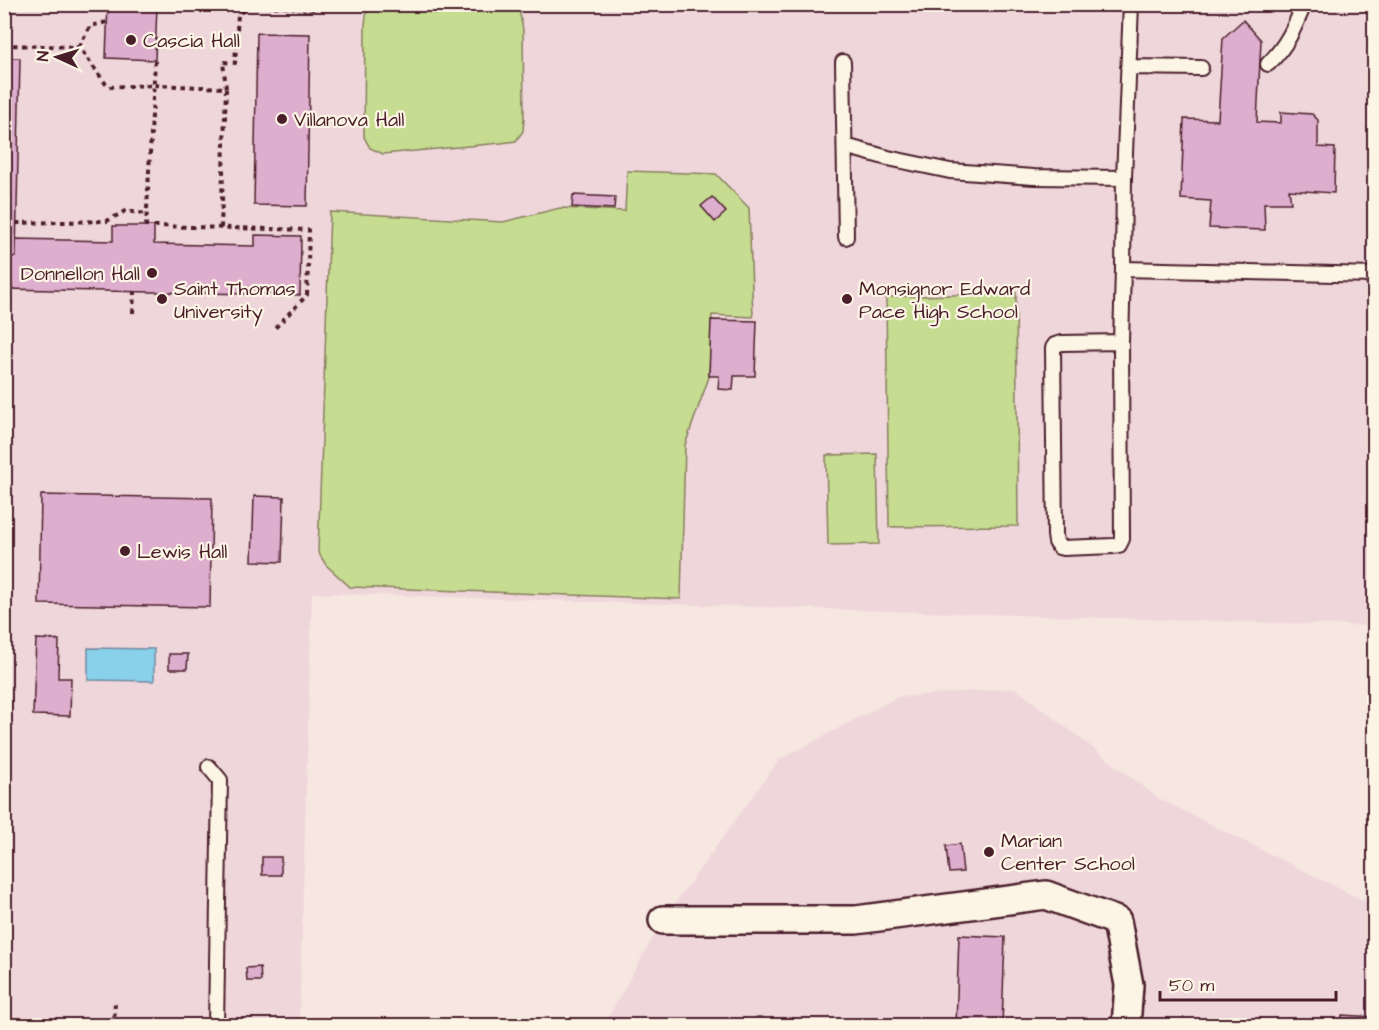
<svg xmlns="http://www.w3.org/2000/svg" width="1379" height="1030" viewBox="0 0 1379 1030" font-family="'Architects Daughter',sans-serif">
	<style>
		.built { fill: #efd6db }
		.green { fill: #c6dc91; stroke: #887e5e; stroke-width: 1.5 }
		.water { fill: #89d0eb; stroke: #70899e; stroke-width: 1.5 }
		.building { fill: #deaece; stroke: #4a1f2b; stroke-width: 1.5 }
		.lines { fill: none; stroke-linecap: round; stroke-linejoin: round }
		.lane-casing { stroke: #4a1f2b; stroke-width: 18 }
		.street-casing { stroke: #4a1f2b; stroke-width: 32 }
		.path { stroke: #4a1f2b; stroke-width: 4; stroke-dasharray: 4.5 4.5; stroke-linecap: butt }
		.lane { stroke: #fcf5e5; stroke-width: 14 }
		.street { stroke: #fcf5e5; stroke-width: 27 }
		.poi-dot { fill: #4a1f2b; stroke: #fcf5e5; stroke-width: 2 }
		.labels { text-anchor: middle; stroke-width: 4.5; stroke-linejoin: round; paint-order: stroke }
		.poi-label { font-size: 20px; fill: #4a1f2b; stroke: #fcf5e5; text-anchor: start }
	</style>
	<rect width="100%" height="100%" fill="#f6e7e0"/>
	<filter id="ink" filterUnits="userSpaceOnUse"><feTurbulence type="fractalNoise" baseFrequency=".0167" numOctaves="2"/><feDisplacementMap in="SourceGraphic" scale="12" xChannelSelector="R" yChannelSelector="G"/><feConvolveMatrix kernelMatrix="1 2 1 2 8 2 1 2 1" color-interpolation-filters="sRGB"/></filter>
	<g filter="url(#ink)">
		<path class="built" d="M5 5H1374V626L312 593 299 1025 5 1026Z
			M1015 688 1158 798 1374 906V1025L603 1026 663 920 779 760 898 697Z"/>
		<path class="green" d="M370 4 518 5 523 29 524 118 523 131 516 141 501 143 383 154 370 148 364 137 365 24 367 10Z
			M627 171 716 174 749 208 753 317 712 315 709 377 685 445 681 599 350 587 326 565 318 552 330 212 503 222 560 208 625 211Z
			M1016 293 1018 526 889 527 886 297Z
			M877 454 879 544 828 545 826 455Z"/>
		<path class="water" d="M88 648 154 649V681L88 680Z"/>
		<path class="building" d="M108 4H157L155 60 106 58Z
			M1243 20 1261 40 1257 122 1281 123V112L1312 114 1318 120V147L1335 148 1334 193 1289 190 1291 203H1264L1265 230 1209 228 1211 201 1181 199 1184 119 1218 120 1223 38Z
			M257 33 310 34 307 206 254 205Z
			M4 58H20L16 257H4Z
			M573 195 615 197 614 209 572 207Z
			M712 197 726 212 715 222 701 206Z
			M113 226H154V244L255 246V235L301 236 300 295 4 289V257H16V239L113 241Z
			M711 320 757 321 755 376H734L733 390 718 389 719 376H709Z
			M41 495 212 498 210 607 39 604Z
			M254 496 284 497 282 562 252 561Z
			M36 639 59 640 58 678H71L70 716 33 715Z
			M169 654H188L187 669H169Z
			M960 844 963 872 949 873 946 846Z
			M262 857H281V875H262Z
			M959 935 1005 937 1002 1026H956Z
			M260 967 261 981H247L246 968Z
			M1342 1015 1374 1017V1026H1342Z"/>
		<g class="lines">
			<defs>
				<path id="lane" d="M843 62 846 237
					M1268 64C1286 47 1295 27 1304 4
					M1128 67 1201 68
					M845 146 888 158 950 171 1034 177 1124 178
					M1123 269 1124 178 1131 4
					M1121 342 1062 343 1055 345 1053 348 1055 535 1056 542 1059 547 1063 548 1114 546 1119 545 1122 539 1121 342 1123 269 1374 275
					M209 767 220 780 216 1026"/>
				<path id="street" d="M663 920H856L1046 895 1117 921 1129 985 1126 1026"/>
			</defs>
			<use href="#lane" class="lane-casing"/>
			<use href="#street" class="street-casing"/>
			<path class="path" d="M4 45 79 47 108 87 153 85 226 88 221 228
				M79 47 90 26 107 22
				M226 88 223 62 235 63 238 14 253 5 318 9V4
				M16 223 107 221 125 211 147 214
				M154 226 309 230 307 295 273 330
				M146 227 155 60
				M133 313 134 292
				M114 1026 115 1001"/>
			<use href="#lane" class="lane"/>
			<use href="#street" class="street"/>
		</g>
	</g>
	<g class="poi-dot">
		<circle cx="131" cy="40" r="6"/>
		<circle cx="282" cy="119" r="6"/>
		<circle cx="152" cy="273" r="6"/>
		<circle cx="162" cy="299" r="6"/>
		<circle cx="847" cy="299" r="6"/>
		<circle cx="125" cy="551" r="6"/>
		<circle cx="989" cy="852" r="6"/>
	</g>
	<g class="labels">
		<g class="poi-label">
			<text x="143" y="47">Cascia Hall</text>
			<text x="294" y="126">Villanova Hall</text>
			<text x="140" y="280" text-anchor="end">Donnellon Hall</text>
			<text x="174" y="295">Saint Thomas<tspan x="174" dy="23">University</tspan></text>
			<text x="859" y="295">Monsignor Edward<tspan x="859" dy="23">Pace High School</tspan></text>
			<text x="137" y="558">Lewis Hall</text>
			<text x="1001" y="847">Marian<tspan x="1001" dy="23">Center School</tspan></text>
		</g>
	</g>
	<rect width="1379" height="1030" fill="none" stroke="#fcf5e5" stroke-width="24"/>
	<rect x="12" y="12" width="1355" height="1006" fill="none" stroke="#4a1f2b" stroke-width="2" filter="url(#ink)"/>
	<g transform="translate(57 57) rotate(274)" stroke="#fcf5e5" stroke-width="4.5" paint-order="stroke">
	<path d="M0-4.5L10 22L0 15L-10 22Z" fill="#4a1f2b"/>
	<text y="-9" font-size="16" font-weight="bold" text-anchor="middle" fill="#4a1f2b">N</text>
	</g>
	<path d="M1160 991v9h176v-9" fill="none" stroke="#4a1f2b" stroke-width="3"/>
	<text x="1169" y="991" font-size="18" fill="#4a1f2b" stroke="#fcf5e5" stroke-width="4.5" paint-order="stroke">50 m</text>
</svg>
